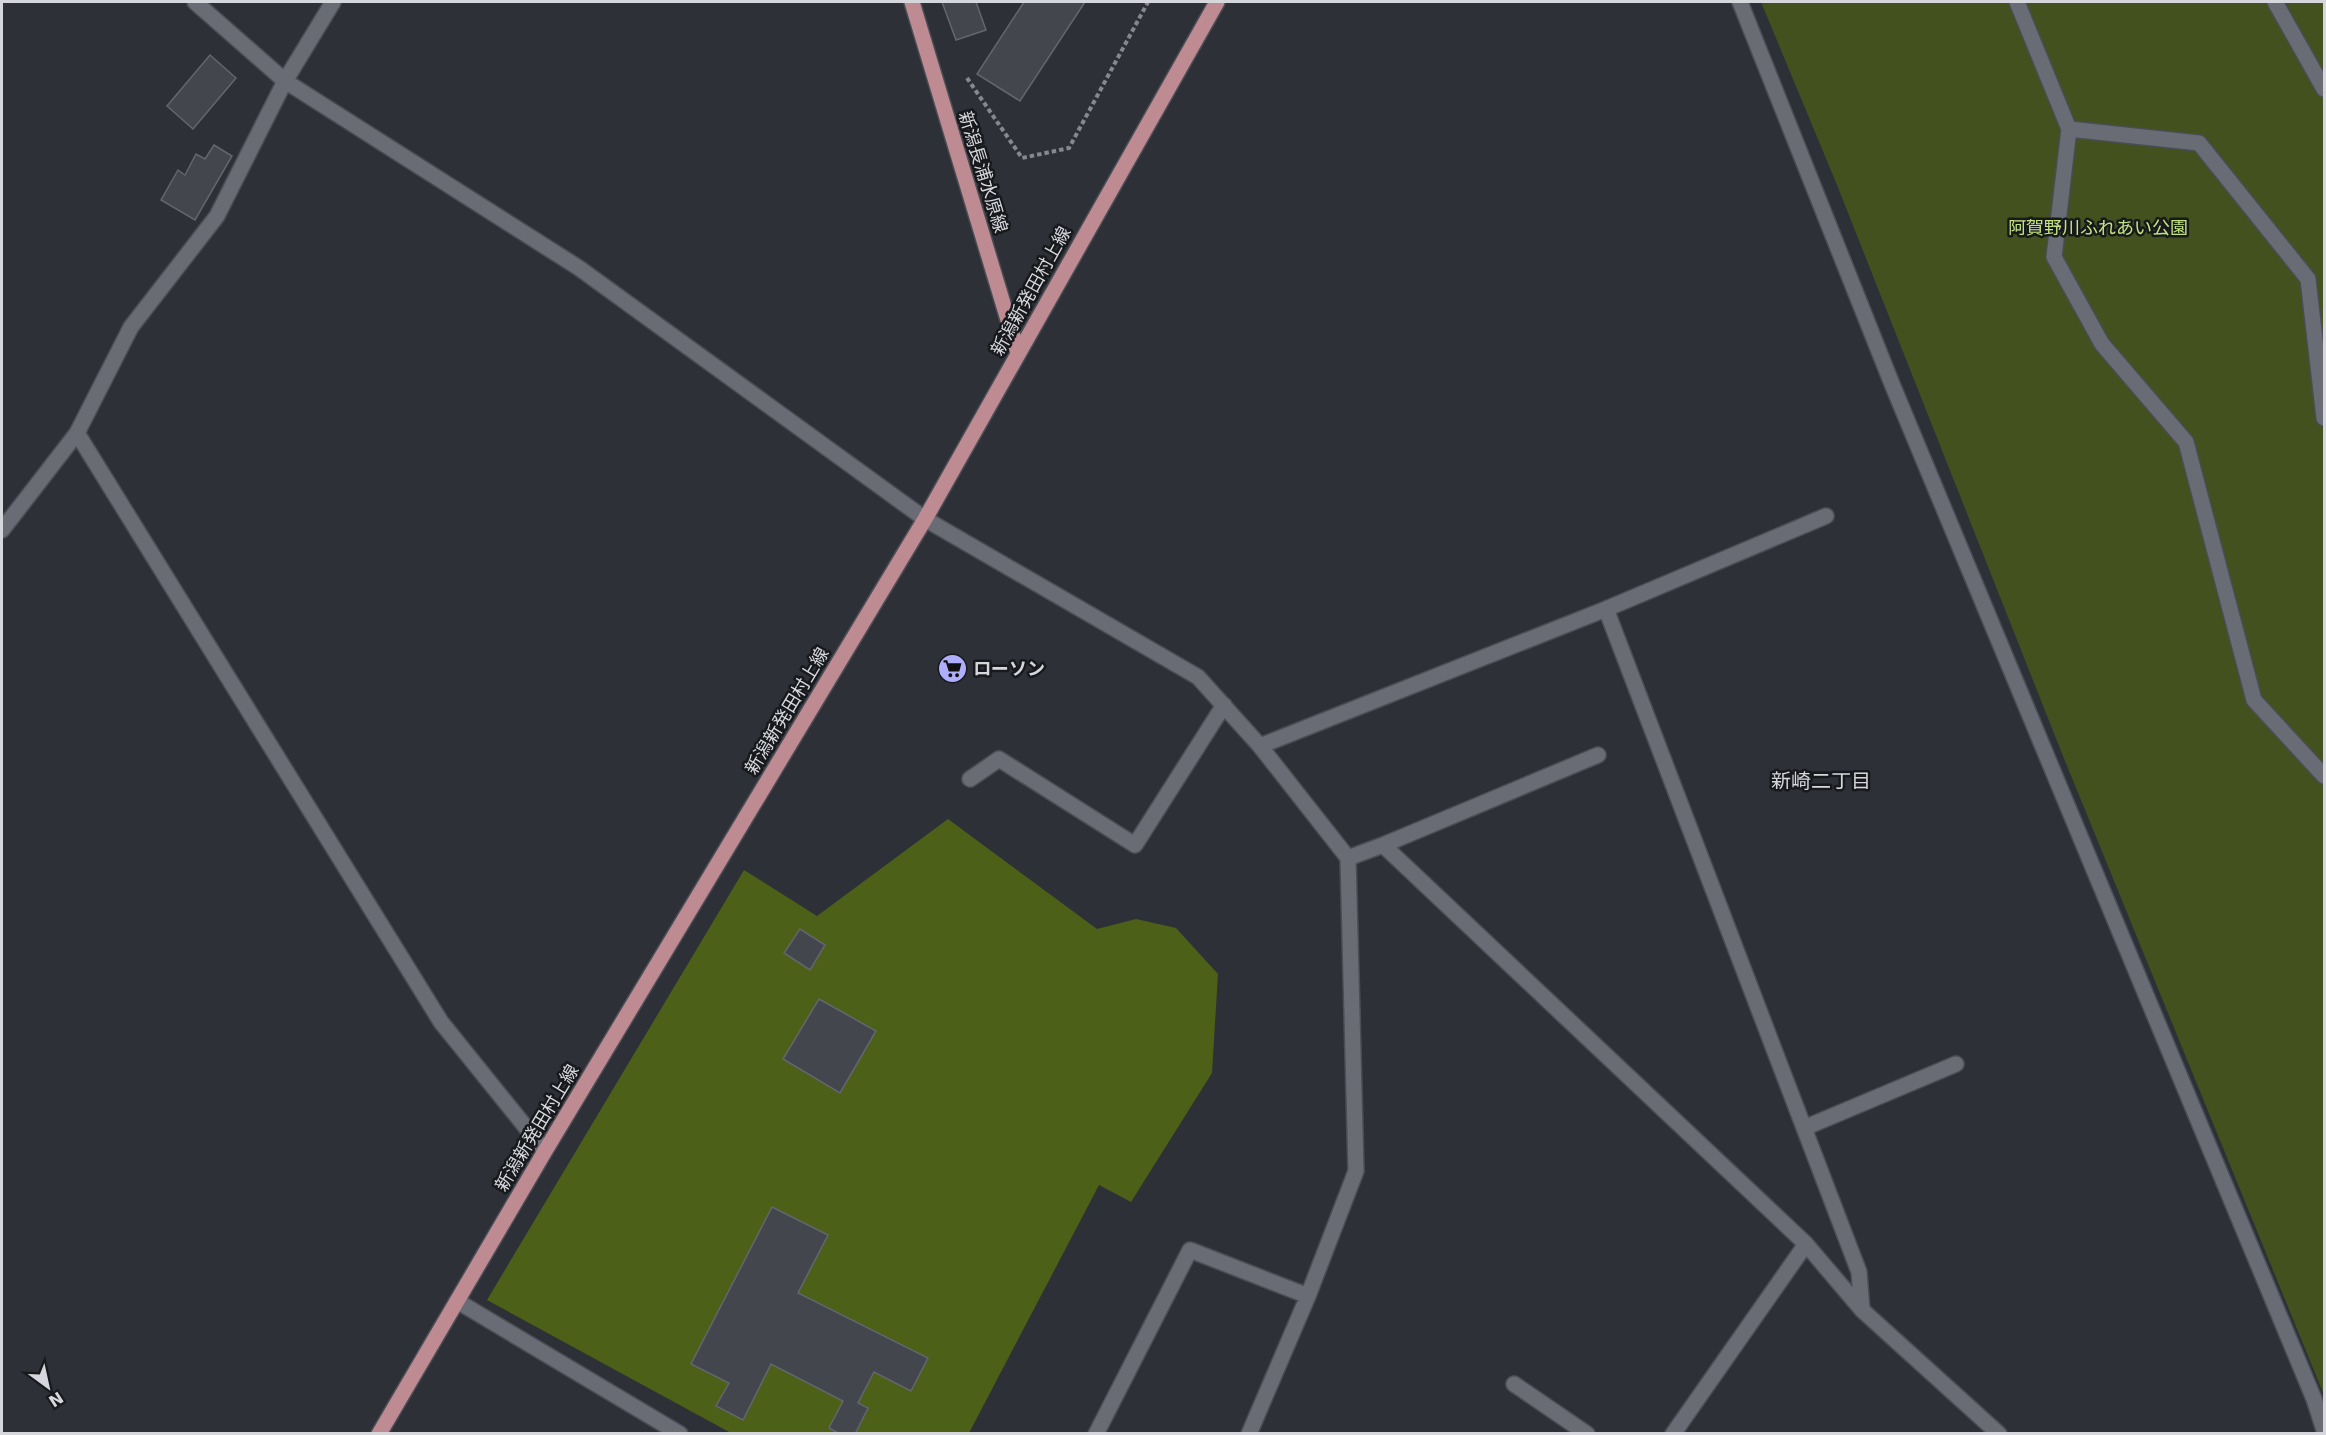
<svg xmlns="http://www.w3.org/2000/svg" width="2326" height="1435" viewBox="0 0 2326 1435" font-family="'DejaVu Sans','Noto Sans JP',sans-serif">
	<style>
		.green { fill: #42511e }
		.forest { fill: #4c6018 }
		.building { fill: #44464e; stroke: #63666f; stroke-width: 1.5 }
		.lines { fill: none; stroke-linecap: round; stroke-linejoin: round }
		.minor-casing { stroke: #4b4d54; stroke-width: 18 }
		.major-casing { stroke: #4b4d54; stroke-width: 18 }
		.path { stroke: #86888e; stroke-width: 4; stroke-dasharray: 4.5 3; stroke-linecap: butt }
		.minor { stroke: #696c75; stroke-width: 15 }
		.major { stroke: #bd8b91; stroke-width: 15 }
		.labels { text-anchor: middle; stroke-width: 5; stroke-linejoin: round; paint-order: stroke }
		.street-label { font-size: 18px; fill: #d5d7dc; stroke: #17191c }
		.park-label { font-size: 18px; fill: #c3e381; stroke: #17191c }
		.poi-label { font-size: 18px; font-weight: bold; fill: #d5d7dc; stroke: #17191c; text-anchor: start }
		.neighbourhood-label { font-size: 20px; fill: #d5d7dc; stroke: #17191c }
	</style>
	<rect width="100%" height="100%" fill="#2e3038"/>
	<path class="green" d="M1761 2H2324V1395L2061 751 1837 185Z"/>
	<path class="forest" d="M948 819 1097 929 1136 919 1176 928 1218 974 1212 1073 1131 1202 1099 1185 969 1433H731L487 1300 744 870 817 916Z"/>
	<path class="building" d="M942 2H976L986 30 956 40Z
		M1024 2H1085L1020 101 977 74Z
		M210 55 236 78 193 129 167 106Z
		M214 145 232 156 195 220 161 200 178 170 185 175 196 154 205 159Z
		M800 929 825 945 810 970 784 953Z
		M819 999 876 1031 840 1093 783 1059Z
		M772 1207 828 1235 798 1293 928 1358 911 1391 874 1372 858 1403 868 1408 855 1434H840L829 1428 843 1401 771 1364 743 1420 716 1406 729 1383 691 1364Z"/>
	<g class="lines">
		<defs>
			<path id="minor" d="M195 2 285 81 579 268 925 519 1198 677 1260 746 1348 858 1356 1171 1308 1296 1249 1434
				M1740 2 1892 384 2314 1399 2324 1430
				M2017 2 2069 129 2054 257 2102 344 2186 442 2254 700 2324 776
				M2275 2 2324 89
				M2069 129 2199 143 2308 279 2324 418
				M77 433 441 1022 545 1151
				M2 530 77 433 131 327 217 216 285 81 333 2
				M1606 609 1826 516
				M1260 746 1606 609 1859 1272 1862 1310
				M970 779 999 759 1135 845 1224 705
				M1383 845 1598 755
				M1348 858 1383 845 1806 1244 1862 1310 1999 1434
				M1804 1128 1956 1064
				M457 1301 680 1434
				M1514 1384 1587 1434
				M1096 1434 1190 1250 1308 1296
				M1673 1434 1806 1244"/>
			<path id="major" d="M912 2 1018 353
				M379 1434 545 1151 925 519 1217 2"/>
		</defs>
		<use href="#minor" class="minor-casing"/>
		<use href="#major" class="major-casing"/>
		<path class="path" d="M967 78 1022 158 1069 148 1148 2"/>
		<use href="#minor" class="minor"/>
		<use href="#major" class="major"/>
	</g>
	<defs>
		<symbol id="supermarket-disc" viewBox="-11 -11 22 22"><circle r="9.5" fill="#afaefa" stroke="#17191c"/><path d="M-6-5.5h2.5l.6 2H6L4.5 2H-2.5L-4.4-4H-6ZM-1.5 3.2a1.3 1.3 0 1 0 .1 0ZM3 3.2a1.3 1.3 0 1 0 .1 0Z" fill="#111"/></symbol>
	</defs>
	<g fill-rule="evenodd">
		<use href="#supermarket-disc" x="936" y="652" width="33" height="33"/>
	</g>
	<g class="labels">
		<g class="street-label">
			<text transform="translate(983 172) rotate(73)" y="6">新潟長浦水原線</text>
			<text transform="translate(1031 291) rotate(-61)" y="6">新潟新発田村上線</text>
			<text transform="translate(787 711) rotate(-59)" y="6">新潟新発田村上線</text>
			<text transform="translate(537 1128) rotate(-59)" y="6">新潟新発田村上線</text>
		</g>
		<g class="park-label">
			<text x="2098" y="234">阿賀野川ふれあい公園</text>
		</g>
		<g class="poi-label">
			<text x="973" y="675">ローソン</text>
		</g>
		<g class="neighbourhood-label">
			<text x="1821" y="788">新崎二丁目</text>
		</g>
	</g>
	<rect width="2326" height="1435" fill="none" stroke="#d5d7dc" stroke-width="6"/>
	<g transform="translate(48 1387) rotate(147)" stroke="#17191c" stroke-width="4.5" paint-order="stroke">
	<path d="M0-4.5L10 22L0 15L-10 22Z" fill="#d5d7dc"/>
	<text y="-9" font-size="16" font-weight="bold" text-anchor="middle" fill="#d5d7dc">N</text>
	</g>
</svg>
